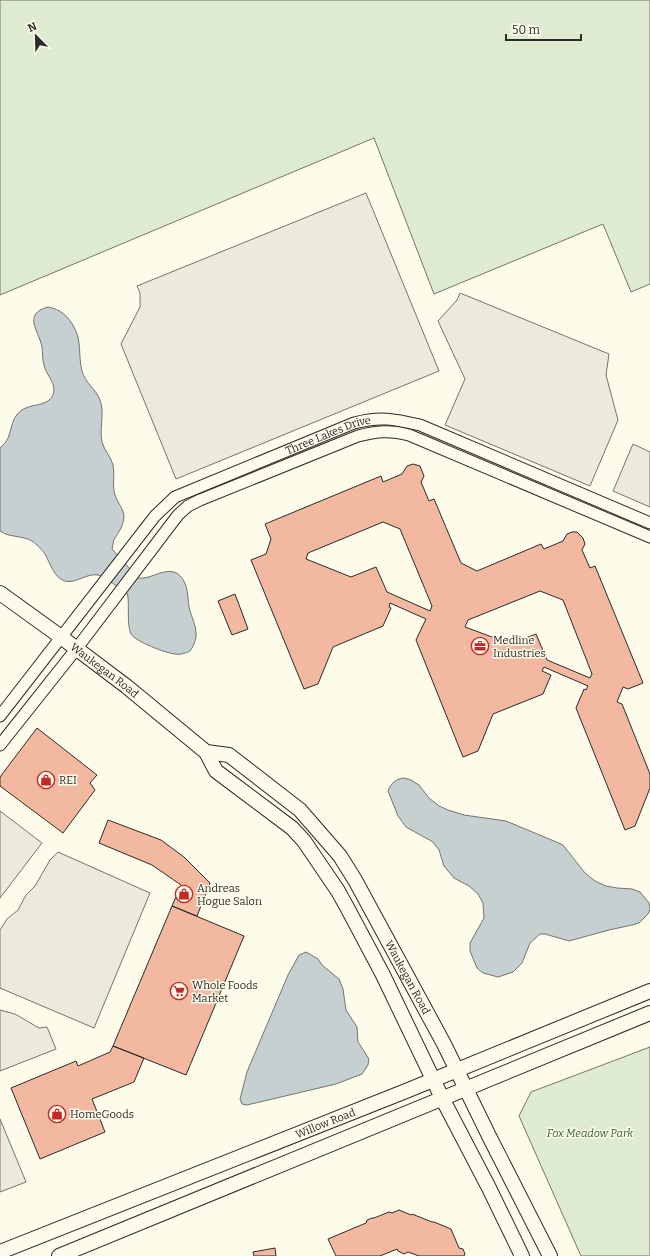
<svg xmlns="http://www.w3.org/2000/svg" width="650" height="1256" viewBox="0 0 650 1256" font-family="Bitter,serif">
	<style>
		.green { fill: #deebd1; stroke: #74746e }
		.parking { fill: #eceadb; stroke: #74746e }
		.water { fill: #c7d0d0; stroke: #74746e }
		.building { fill: #f2b8a0; stroke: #2b2b2b; fill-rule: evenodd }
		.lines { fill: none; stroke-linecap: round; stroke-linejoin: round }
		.minor-casing { stroke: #2b2b2b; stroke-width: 13 }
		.major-casing { stroke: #2b2b2b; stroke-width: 16 }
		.minor { stroke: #fdfbea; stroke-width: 11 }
		.major { stroke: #fdfbea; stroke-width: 14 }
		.labels { text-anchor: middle; stroke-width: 3; stroke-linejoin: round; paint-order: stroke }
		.street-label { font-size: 11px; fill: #2b2b2b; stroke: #fdfbea }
		.poi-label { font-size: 11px; fill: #2b2b2b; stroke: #fdfbea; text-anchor: start }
		.park-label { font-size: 11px; font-style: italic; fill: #34623c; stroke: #fdfbea }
	</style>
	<rect width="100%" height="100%" fill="#fdfbea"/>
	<path class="green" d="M0 0H650V284L631 292 603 224 434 294 374 138 0 295Z
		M650 1047V1256H581L519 1116 531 1092Z"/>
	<path class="parking" d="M366 193 439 371 176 479 121 344 140 307V293L137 286Z
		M460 293 609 354 606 375 618 420 590 486 445 425 465 379 438 321 457 300Z
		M633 444 650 452V507L613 491Z
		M0 811 42 843 0 898Z
		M58 852 150 893 94 1028 0 988V930L7 919 18 910 26 895 35 886 50 860Z
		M0 1010 15 1014 39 1028 47 1027 56 1049 0 1071Z
		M0 1119 26 1182 0 1192Z"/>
	<path class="water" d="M48 307C60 309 68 316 74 327 82 341 78 356 82 371 85 383 96 389 100 400 105 413 99 429 102 442 104 450 111 457 113 465 115 475 112 485 115 495 117 502 124 509 124 517 123 528 118 532 114 540 113 542 113 546 112 549L138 578C150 580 161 569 174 572 180 574 184 580 186 586 188 592 188 600 189 607 191 617 197 626 196 637 195 642 193 647 190 651 186 653 180 655 175 654 166 653 136 642 131 634 127 626 129 607 128 597L127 593C120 589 105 577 98 575 86 573 76 584 65 581 54 578 50 563 45 554 43 551 40 548 37 545 27 534 11 539 0 531V448C15 437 7 420 22 410 32 403 53 407 54 390 54 381 46 374 44 365 42 359 43 353 42 347 39 331 22 314 48 307Z
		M404 778 411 780 419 785 429 798 439 806 448 810 464 815 506 821 554 841 563 845 585 873 595 881 606 886 617 888 632 889 640 892 649 903 650 909 648 914 639 923 632 925 609 930 569 941 545 934H540L530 943 522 963 513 972 498 977 483 973 477 968 470 951V943L484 918 483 903 478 894 469 886 454 878 444 866 439 850 433 842 406 827 398 816 388 791C391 783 396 779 404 778Z
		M306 952 318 959 322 965 339 979 343 989 346 1010 357 1027 358 1042 369 1059 368 1065 362 1074 336 1084 247 1105 242 1104 240 1099 247 1072 288 975 299 955Z"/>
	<path class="building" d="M413 464 420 466 424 476 421 482 429 501 434 499 461 563 477 571 541 544 544 549 563 541 567 534 572 532H577L583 538 585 544 582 550 590 568 595 566 643 683 628 689 623 687 617 702 622 704 650 774V788L635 826 625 830 576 708 584 689 586 690 588 686 544 667 542 671 551 675 543 694 493 714 478 751 463 757 416 640 426 619 390 603 389 607 391 608 383 626 333 647 318 684 304 689 251 560 266 554 271 539 265 524 381 476 383 482 402 474 407 466ZM383 522 400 529 432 606 430 611 387 592 376 567 351 577 306 559 308 553ZM540 591 563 600 592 674 590 678 547 660 536 634 511 644 465 627 468 620Z
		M235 594 248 629 232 635 218 601Z
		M37 728 97 775 90 783 95 790 63 833 0 786V777Z
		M108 820 161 840 184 857 210 883 197 916 172 906 181 885 152 865 99 843Z
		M172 906 244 936 186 1075 113 1046Z
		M113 1046 144 1058 134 1082 92 1099 105 1132 40 1159 11 1088 76 1061 78 1066 110 1052Z
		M399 1210 411 1215 412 1214 432 1222H434L451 1229 459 1248 463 1249 465 1254 464 1256H419L408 1252 404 1254 398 1251 397 1249 380 1256H336L328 1239 366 1223 367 1220 372 1218H374L389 1212 392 1213Z
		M275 1248 276 1256H254L253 1252Z"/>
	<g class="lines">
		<defs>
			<g id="minor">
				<path id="s1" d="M0 716 155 516 175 497 354 423C380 416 394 419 420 425L650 523"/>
				<path d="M0 745 77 648 178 515 188 506 200 500 358 436C377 431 390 430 409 435L650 537"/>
			</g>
			<g id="major">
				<path id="s2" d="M0 593 61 637 126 686 206 752 216 771 292 828 304 841 338 891 349 911 383 975 442 1098 489 1188 522 1256"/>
				<path id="s3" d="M206 752 229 755 300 810 340 856 355 880 444 1044 489 1136 550 1256"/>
				<path id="s4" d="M0 1252 406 1091 650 991"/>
				<path d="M59 1256 650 1013"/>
			</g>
		</defs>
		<use href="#minor" class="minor-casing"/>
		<use href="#major" class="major-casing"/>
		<use href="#minor" class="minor"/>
		<use href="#major" class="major"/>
	</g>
	<defs>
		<symbol id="office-ring" viewBox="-11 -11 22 22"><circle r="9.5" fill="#fdfbea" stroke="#c62828" stroke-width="1.5"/><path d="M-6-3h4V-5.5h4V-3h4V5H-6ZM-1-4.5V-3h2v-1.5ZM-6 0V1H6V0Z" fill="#c62828"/></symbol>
		<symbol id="shop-ring" viewBox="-11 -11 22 22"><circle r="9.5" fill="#fdfbea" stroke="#c62828" stroke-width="1.5"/><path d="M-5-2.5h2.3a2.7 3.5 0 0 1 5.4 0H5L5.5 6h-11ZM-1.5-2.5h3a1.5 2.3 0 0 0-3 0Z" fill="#c62828"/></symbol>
		<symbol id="supermarket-ring" viewBox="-11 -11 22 22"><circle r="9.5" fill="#fdfbea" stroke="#c62828" stroke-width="1.5"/><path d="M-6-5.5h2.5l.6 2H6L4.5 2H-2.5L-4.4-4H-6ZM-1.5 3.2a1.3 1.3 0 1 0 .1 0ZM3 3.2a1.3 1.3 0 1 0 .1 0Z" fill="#c62828"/></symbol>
	</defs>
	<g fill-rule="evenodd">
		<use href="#office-ring" x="470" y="636" width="20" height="20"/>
		<use href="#shop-ring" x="36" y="770" width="20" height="20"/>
		<use href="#shop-ring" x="174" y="884" width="20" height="20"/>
		<use href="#supermarket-ring" x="169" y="981" width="20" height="20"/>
		<use href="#shop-ring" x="47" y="1104" width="20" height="20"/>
	</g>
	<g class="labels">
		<g class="street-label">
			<text dy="4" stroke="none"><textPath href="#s1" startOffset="446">Three Lakes Drive</textPath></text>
			<text dy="4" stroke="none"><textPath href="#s2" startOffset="130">Waukegan Road</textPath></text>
			<text dy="4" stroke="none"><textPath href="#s3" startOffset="313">Waukegan Road</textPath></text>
			<text dy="4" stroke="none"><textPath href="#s4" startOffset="350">Willow Road</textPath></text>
		</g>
		<g class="poi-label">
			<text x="493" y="644">Medline<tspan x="493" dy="13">Industries</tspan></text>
			<text x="59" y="784">REI</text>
			<text x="197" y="892">Andreas<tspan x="197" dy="13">Hogue Salon</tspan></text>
			<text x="192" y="989">Whole Foods<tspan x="192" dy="13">Market</tspan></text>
			<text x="70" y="1118">HomeGoods</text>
		</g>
		<g class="park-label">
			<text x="590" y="1137">Fox Meadow Park</text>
		</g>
	</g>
	<g transform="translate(36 36) rotate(337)" stroke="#fdfbea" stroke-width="3" paint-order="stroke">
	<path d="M0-3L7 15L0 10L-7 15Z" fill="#2b2b2b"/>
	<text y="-6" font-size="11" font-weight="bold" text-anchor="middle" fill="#2b2b2b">N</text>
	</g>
	<path d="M506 34v6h75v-6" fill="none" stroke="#2b2b2b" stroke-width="2"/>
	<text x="512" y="34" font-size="12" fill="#2b2b2b" stroke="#fdfbea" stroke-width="3" paint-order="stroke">50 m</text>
</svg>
